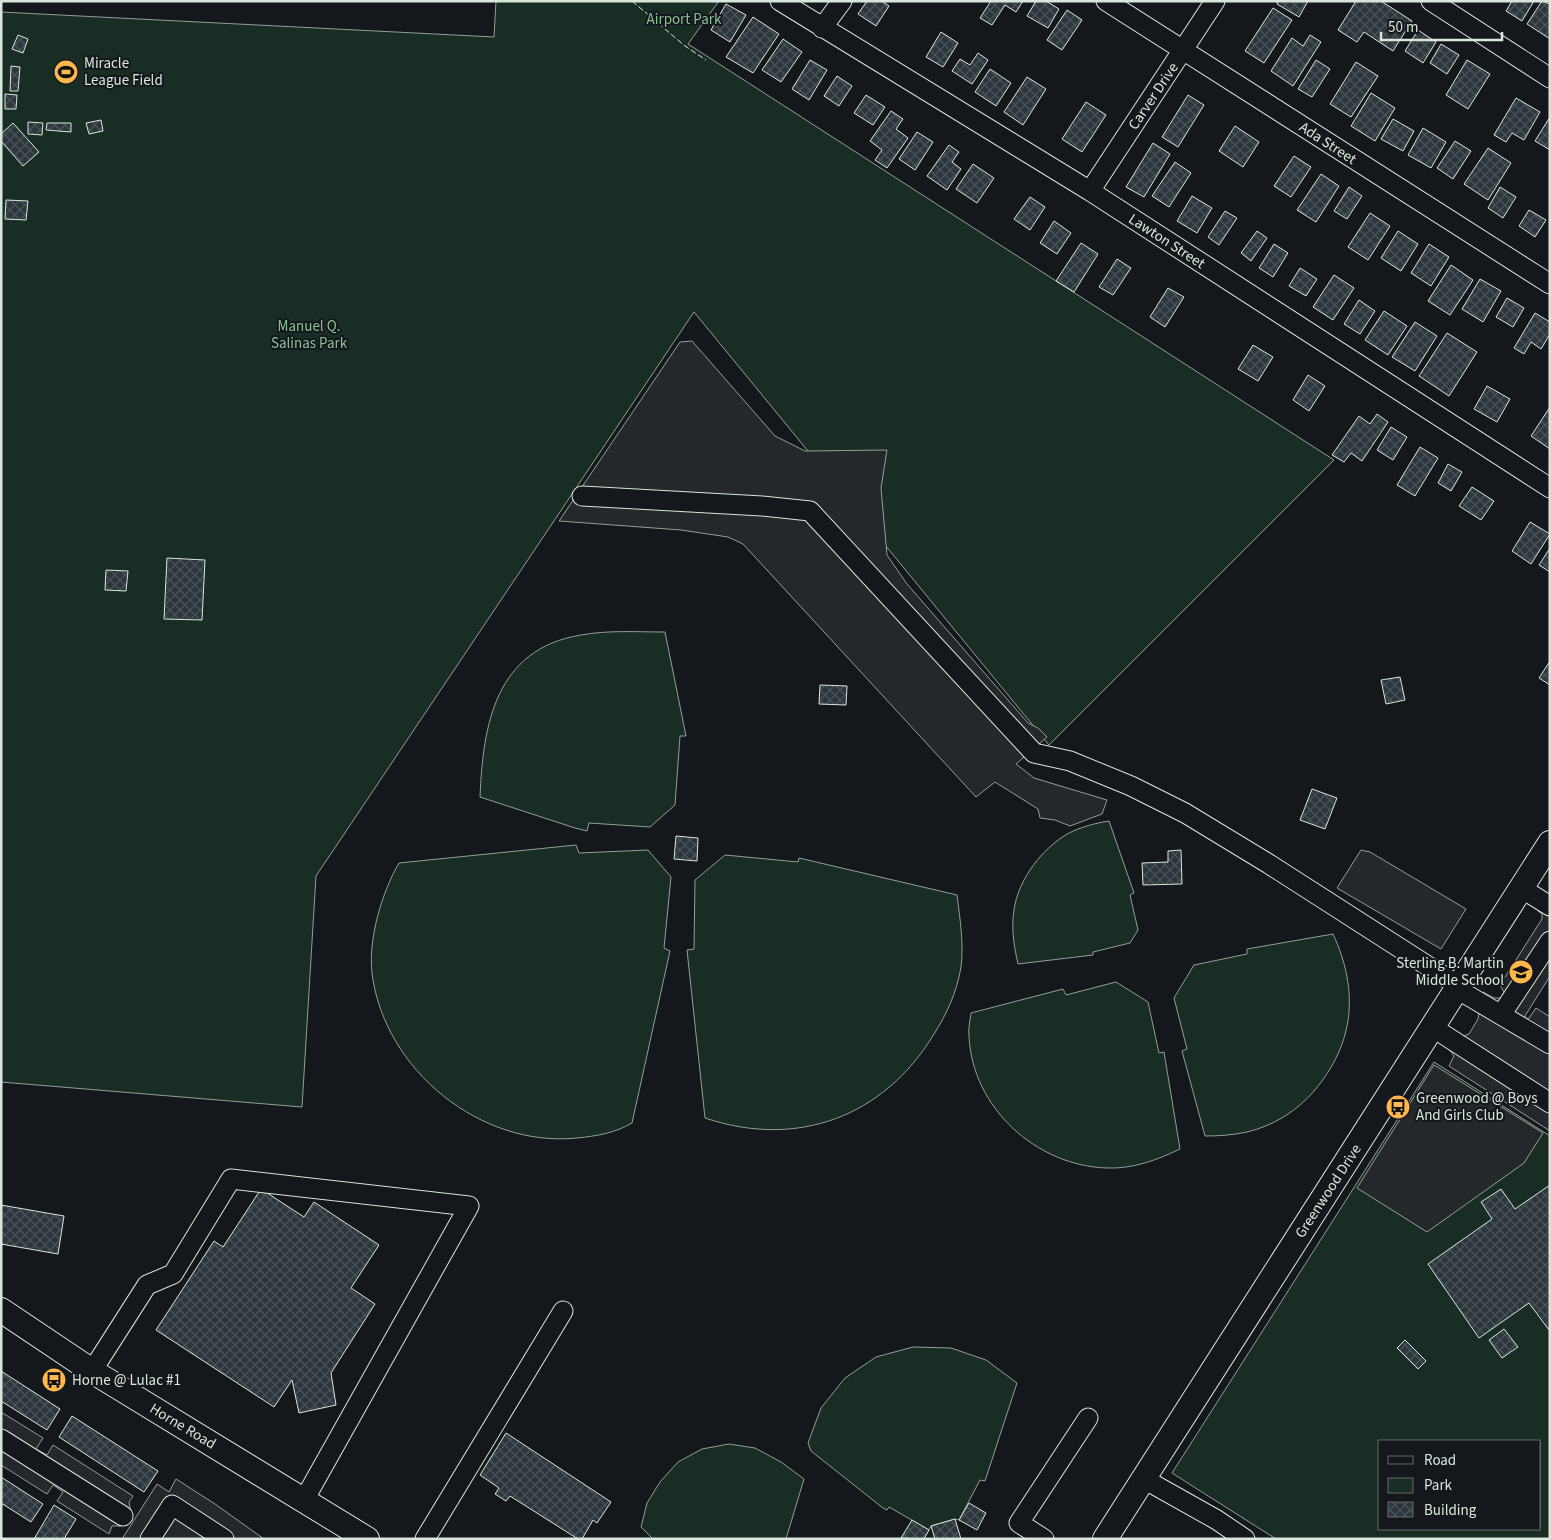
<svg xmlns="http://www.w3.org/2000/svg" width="1551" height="1540" viewBox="0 0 1551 1540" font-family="'Source Sans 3',sans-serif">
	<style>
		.park { fill: #1a2d24; stroke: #939e99; fill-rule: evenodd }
		.parking { fill: #24282b; stroke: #939e99 }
		.building { fill: url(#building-cross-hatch); stroke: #d8e6dc }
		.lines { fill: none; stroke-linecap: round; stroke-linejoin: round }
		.minor-casing { stroke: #d8e6dc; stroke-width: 21 }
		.major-casing { stroke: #d8e6dc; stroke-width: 26 }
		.minor { stroke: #14181c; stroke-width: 19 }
		.major { stroke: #14181c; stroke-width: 24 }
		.fence { stroke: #d8e6dc; stroke-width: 1; stroke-dasharray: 6 2.5; stroke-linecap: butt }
		.labels { text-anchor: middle; stroke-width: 4; stroke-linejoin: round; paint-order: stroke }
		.park-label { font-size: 15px; fill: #8ac095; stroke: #14181c }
		.poi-label { font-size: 15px; fill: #d8e6dc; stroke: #14181c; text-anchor: start }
		.street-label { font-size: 15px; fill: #d8e6dc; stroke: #14181c }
	</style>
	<defs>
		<pattern id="building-cross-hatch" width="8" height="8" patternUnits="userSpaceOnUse" patternTransform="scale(1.25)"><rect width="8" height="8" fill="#2c363c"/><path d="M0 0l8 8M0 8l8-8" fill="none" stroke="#4a5358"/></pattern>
	</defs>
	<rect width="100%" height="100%" fill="#14181c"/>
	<path class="park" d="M496 1H719L688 44 1334 460 1049 745 694 312 316 876 302 1107 1 1082V12L494 37Z
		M665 632 686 736H680L675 805 650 827 589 823 587 831 575 828 480 797C483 725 495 649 581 635 608 630 637 632 665 632Z
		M1109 821 1134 893 1130 895 1138 930 1130 943 1093 952V955L1018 964C1014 946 1011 928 1014 910 1018 880 1042 848 1069 833 1081 827 1096 823 1109 821Z
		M576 845 579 853 648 850 671 877 664 948 670 951 632 1123C615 1133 597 1136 577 1138 481 1148 384 1070 372 973 368 939 382 892 399 863Z
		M725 855 798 862 799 858 957 895C960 919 964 944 961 967 957 991 947 1014 934 1034 884 1117 797 1149 705 1118L687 950 694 949 695 880Z
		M1333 934C1359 990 1355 1043 1314 1091 1297 1111 1273 1126 1247 1132 1233 1135 1219 1136 1205 1136L1182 1051 1187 1049 1174 998 1194 965 1247 954V949Z
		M1116 982 1148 1002 1159 1053 1164 1052 1180 1149C1157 1160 1133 1169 1107 1168 1037 1166 972 1108 969 1036 968 1029 970 1021 971 1013L1063 989 1066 995Z
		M1434 1062 1550 1136V1539H1276L1172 1473ZM1380 1441H1540V1529H1380Z
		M913 1347 951 1348 986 1360 1017 1383 985 1481 980 1480 959 1520 955 1519 931 1526 929 1530 889 1507 887 1510 883 1508 811 1451 808 1443 821 1408 845 1378 876 1357Z
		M729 1444 755 1448 781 1462 804 1479 786 1539H653L641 1527 647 1503 660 1482 678 1462 702 1449Z"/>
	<path class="parking" d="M692 341 775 436 805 451 887 450 881 488 887 555 907 584 1028 723 1038 728 1047 737 1016 764 1034 778 1107 800 1102 814 1070 826 1055 820 1040 818 1038 809 995 782 976 797 743 544 728 537 681 530 559 521 680 342Z
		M1361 850 1370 852 1466 909 1441 949 1337 888Z
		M1549 894 1550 976 1525 1016 1527 1019 1529 1018 1536 1008 1550 1017V1131L1449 1066 1454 1056 1449 1049 1460 1034 1464 1036 1469 1034 1478 1019 1479 1013 1475 1007 1483 992 1494 998H1501L1504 992 1500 985 1542 919V914L1538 911Z
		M1434 1065 1543 1133 1524 1163 1427 1232 1357 1188Z
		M1 1412 43 1438 36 1449 47 1455 53 1445 133 1496 129 1502 131 1513 121 1526H112L109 1534 57 1501 63 1492 53 1485 47 1494 1 1465Z
		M176 1479 215 1504 264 1539H122L157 1484 169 1492Z"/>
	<path class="building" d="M867 1H882L889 6 876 26 858 14Z
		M991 1H1023L1016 12 1005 5 992 25 980 18Z
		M1036 1H1046L1059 9 1048 28 1027 16Z
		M1278 1H1308L1299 17 1277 4Z
		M1356 1H1381L1412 21 1393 51 1364 32 1357 42 1338 30Z
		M1512 1H1534L1522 21 1506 11Z
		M1542 1 1550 4V39L1527 24Z
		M726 4 746 15 730 42 711 30Z
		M1273 8 1292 20 1264 63 1245 51Z
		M1067 10 1082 20 1062 50 1047 40Z
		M753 17 779 34 753 73 726 57Z
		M1418 30 1436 42 1423 63 1405 51Z
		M941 32 958 43 943 67 926 57Z
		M18 35 28 39 23 53 12 49Z
		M1310 35 1321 42 1293 86 1271 71 1292 38 1303 46Z
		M783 39 802 52 781 82 762 70Z
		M1441 44 1459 55 1447 74 1430 63Z
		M978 53 988 60 972 84 952 71 960 59 970 65Z
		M810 60 827 70 809 100 792 89Z
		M1316 60 1330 69 1312 97 1298 89Z
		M1467 60 1490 74 1468 109 1446 95Z
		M1356 62 1378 76 1351 117 1330 104Z
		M11 66 20 67 18 91H10Z
		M990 69 1011 83 996 106 975 92Z
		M837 76 852 86 839 106 824 96Z
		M1027 77 1046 89 1023 125 1004 112Z
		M1371 93 1395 108 1375 141 1351 126Z
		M5 94 17 95 16 109H5Z
		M866 95 885 107 873 125 854 113Z
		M1188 95 1204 105 1178 147 1162 137Z
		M1516 98 1540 112 1524 140 1512 133 1506 142 1494 135Z
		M1086 102 1106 115 1082 152 1062 139Z
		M891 111 903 119 896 129 908 138 887 168 875 160 882 150 870 141Z
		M1550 117V150L1535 141Z
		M1393 119 1414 131 1403 151 1381 139Z
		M101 120 103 131 89 134 86 123Z
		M28 122 43 123 42 135 28 134Z
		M13 123 39 152 23 166 1 141V134Z
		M47 123H71V132L46 130Z
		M1235 126 1259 142 1243 167 1219 151Z
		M1423 128 1446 142 1431 168 1408 155Z
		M917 132 933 142 915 170 899 159Z
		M1455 141 1471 151 1453 179 1437 168Z
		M1153 143 1170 154 1144 197 1126 187Z
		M949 145 959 152 952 162 961 169 947 190 927 176Z
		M1488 148 1511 163 1488 200 1464 184Z
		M1294 156 1311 167 1291 197 1274 186Z
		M1175 162 1191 173 1169 207 1152 196Z
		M973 164 994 178 977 203 956 189Z
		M1321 174 1339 186 1316 222 1297 210Z
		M1349 187 1362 196 1347 219 1334 211Z
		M1500 187 1516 197 1503 218 1488 208Z
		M1192 196 1212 208 1197 233 1177 221Z
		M1030 197 1045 207 1030 230 1014 219Z
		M6 200 28 201 26 220 5 219Z
		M1529 210 1546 220 1535 237 1519 226Z
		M1225 211 1237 218 1219 245 1208 237Z
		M1370 213 1390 226 1368 260 1348 247Z
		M1054 221 1071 233 1057 254 1040 243Z
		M1257 231 1267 238 1251 261 1241 253Z
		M1398 231 1418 244 1401 271 1381 258Z
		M1081 243 1098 254 1074 292 1056 281Z
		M1274 244 1288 253 1273 277 1259 268Z
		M1429 244 1449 257 1431 286 1411 273Z
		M1117 259 1131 268 1113 295 1099 287Z
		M1451 265 1473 280 1450 315 1428 301Z
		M1300 268 1317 279 1306 296 1289 286Z
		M1334 275 1354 288 1333 320 1313 307Z
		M1480 279 1501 291 1483 322 1462 309Z
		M1168 288 1184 297 1165 327 1150 317Z
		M1507 298 1524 308 1513 327 1496 317Z
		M1359 300 1375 311 1360 334 1344 324Z
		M1384 311 1407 326 1388 355 1365 340Z
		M1535 313 1550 322V334L1541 349 1531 342 1524 354 1514 348Z
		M1415 322 1437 336 1415 371 1392 357Z
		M1447 333 1477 352 1449 396 1419 376Z
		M1253 345 1273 357 1258 381 1238 369Z
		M1308 375 1325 386 1309 411 1293 400Z
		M1487 386 1510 399 1497 422 1474 409Z
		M1550 407V449L1531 436Z
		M1377 414 1388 422 1362 461 1351 453 1344 462 1332 455 1359 416 1370 424Z
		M1391 427 1407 437 1393 460 1377 450Z
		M1420 447 1438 458 1415 496 1397 485Z
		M1448 464 1462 472 1451 491 1438 483Z
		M1472 487 1494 501 1481 520 1459 506Z
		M1530 522 1550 534 1531 564 1512 551Z
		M1550 548V572L1539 565Z
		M167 558 205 560 202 620 164 619Z
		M106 570 128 571 126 591 105 590Z
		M1550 661V685L1539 678Z
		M1400 677 1405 700 1386 704 1381 680Z
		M820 685 847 686 846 705 819 704Z
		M1312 789 1337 798 1325 829 1300 820Z
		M676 836 698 838 697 861 674 859Z
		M1181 850 1182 884 1143 885 1142 863 1168 862V851Z
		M1550 1185V1329L1549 1330 1529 1303 1479 1338 1428 1264 1492 1219 1481 1202 1501 1189 1515 1209Z
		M261 1189 304 1217 314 1202 379 1245 351 1288 375 1304 331 1373 336 1405 299 1413 292 1380 274 1407 156 1330 214 1241 223 1247Z
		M1 1205 64 1216 58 1254 1 1244Z
		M1504 1329 1518 1347 1502 1358 1489 1340Z
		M1405 1340 1426 1361 1418 1369 1397 1348Z
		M1 1371 60 1409 47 1430 1 1401Z
		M72 1416 158 1471 144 1492 59 1437Z
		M506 1433 611 1502 597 1523 593 1520 582 1539H578L510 1496 506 1501 495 1494 499 1488 480 1475Z
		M1 1477 43 1504 31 1522 1 1503Z
		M969 1503 986 1513 977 1530 959 1520Z
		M54 1505 76 1519 64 1539H34Z
		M955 1519 961 1539H935L931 1526Z
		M912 1520 929 1530 924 1539 901 1538Z"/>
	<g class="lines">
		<defs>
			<path id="minor" d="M780 1 1090 191 1550 488
				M1106 1 1550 284
				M1431 1 1550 78
				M822 28 842 1
				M1090 191 1215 1
				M582 496 762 506 810 511 1034 753 1070 761 1131 786 1185 813 1269 864 1459 986
				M1521 888 1550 906
				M1550 941 1501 1015 1550 1044
				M1457 989 1501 1015
				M1432 1027 1550 1103
				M92 1371 147 1285 173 1274 231 1179 469 1206 304 1500
				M1 1439 123 1516
				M1144 1479 1217 1520 1245 1539
				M150 1539 172 1505 224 1539
				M425 1539 563 1311
				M1044 1539 1019 1523 1088 1418"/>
			<path id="major" d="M1 1310 92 1371 367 1539
				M1105 1539 1550 843"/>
		</defs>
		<use href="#minor" class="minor-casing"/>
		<use href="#major" class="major-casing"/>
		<use href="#minor" class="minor"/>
		<use href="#major" class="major"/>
		<path class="fence" d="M632 1 685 46 706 60"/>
	</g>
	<defs>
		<symbol id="stadium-disc" viewBox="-11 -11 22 22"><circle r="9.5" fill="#ffb74d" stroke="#14181c"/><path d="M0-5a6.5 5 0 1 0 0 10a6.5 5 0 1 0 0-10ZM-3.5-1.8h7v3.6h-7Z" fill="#111"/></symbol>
		<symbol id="school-disc" viewBox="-11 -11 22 22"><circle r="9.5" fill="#ffb74d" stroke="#14181c"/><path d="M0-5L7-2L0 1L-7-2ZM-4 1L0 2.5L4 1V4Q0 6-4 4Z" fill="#111"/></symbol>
		<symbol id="bus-disc" viewBox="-11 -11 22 22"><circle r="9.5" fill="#ffb74d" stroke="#14181c"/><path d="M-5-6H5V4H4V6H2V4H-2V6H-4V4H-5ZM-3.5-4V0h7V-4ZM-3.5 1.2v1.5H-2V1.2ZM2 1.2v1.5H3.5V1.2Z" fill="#111"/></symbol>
	</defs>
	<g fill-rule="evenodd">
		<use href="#stadium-disc" x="52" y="58" width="28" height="28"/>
		<use href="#school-disc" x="1507" y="958" width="28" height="28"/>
		<use href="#bus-disc" x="1384" y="1093" width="28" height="28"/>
		<use href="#bus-disc" x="40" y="1366" width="28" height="28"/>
	</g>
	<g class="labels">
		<g class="park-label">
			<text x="684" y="24">Airport Park</text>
			<text x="309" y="331">Manuel Q.<tspan x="309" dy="17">Salinas Park</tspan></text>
		</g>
		<g class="poi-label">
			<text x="84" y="68">Miracle<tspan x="84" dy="17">League Field</tspan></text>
			<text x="1504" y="968" text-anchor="end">Sterling B. Martin<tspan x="1504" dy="17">Middle School</tspan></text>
			<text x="1416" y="1103">Greenwood @ Boys<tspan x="1416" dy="17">And Girls Club</tspan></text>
			<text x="72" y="1385">Horne @ Lulac #1</text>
		</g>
		<g class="street-label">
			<text transform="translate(1153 96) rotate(-56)" y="5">Carver Drive</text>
			<text transform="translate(1328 143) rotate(33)" y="5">Ada Street</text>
			<text transform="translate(1167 241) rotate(33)" y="5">Lawton Street</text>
			<text transform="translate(1328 1191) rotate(-57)" y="5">Greenwood Drive</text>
			<text transform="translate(183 1426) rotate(31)" y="5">Horne Road</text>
		</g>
	</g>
	<rect width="1551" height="1540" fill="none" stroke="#d8e6dc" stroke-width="5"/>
	<rect x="1378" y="1440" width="162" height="90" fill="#14181c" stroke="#626a69"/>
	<rect x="1388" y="1456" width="25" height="8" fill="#14181c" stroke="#626a69"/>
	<text x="1424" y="1465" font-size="15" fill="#d8e6dc">Road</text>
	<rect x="1388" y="1478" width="25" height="15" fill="#1a2d24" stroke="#626a69"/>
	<text x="1424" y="1490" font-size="15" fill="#d8e6dc">Park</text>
	<rect x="1388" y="1502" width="25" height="15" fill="url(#building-cross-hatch)" stroke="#626a69"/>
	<text x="1424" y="1515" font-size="15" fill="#d8e6dc">Building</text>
	<path d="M1381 32v8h121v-8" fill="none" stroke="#d8e6dc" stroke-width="2.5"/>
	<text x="1388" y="32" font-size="15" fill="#d8e6dc" stroke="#14181c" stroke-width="4" paint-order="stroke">50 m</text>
</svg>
